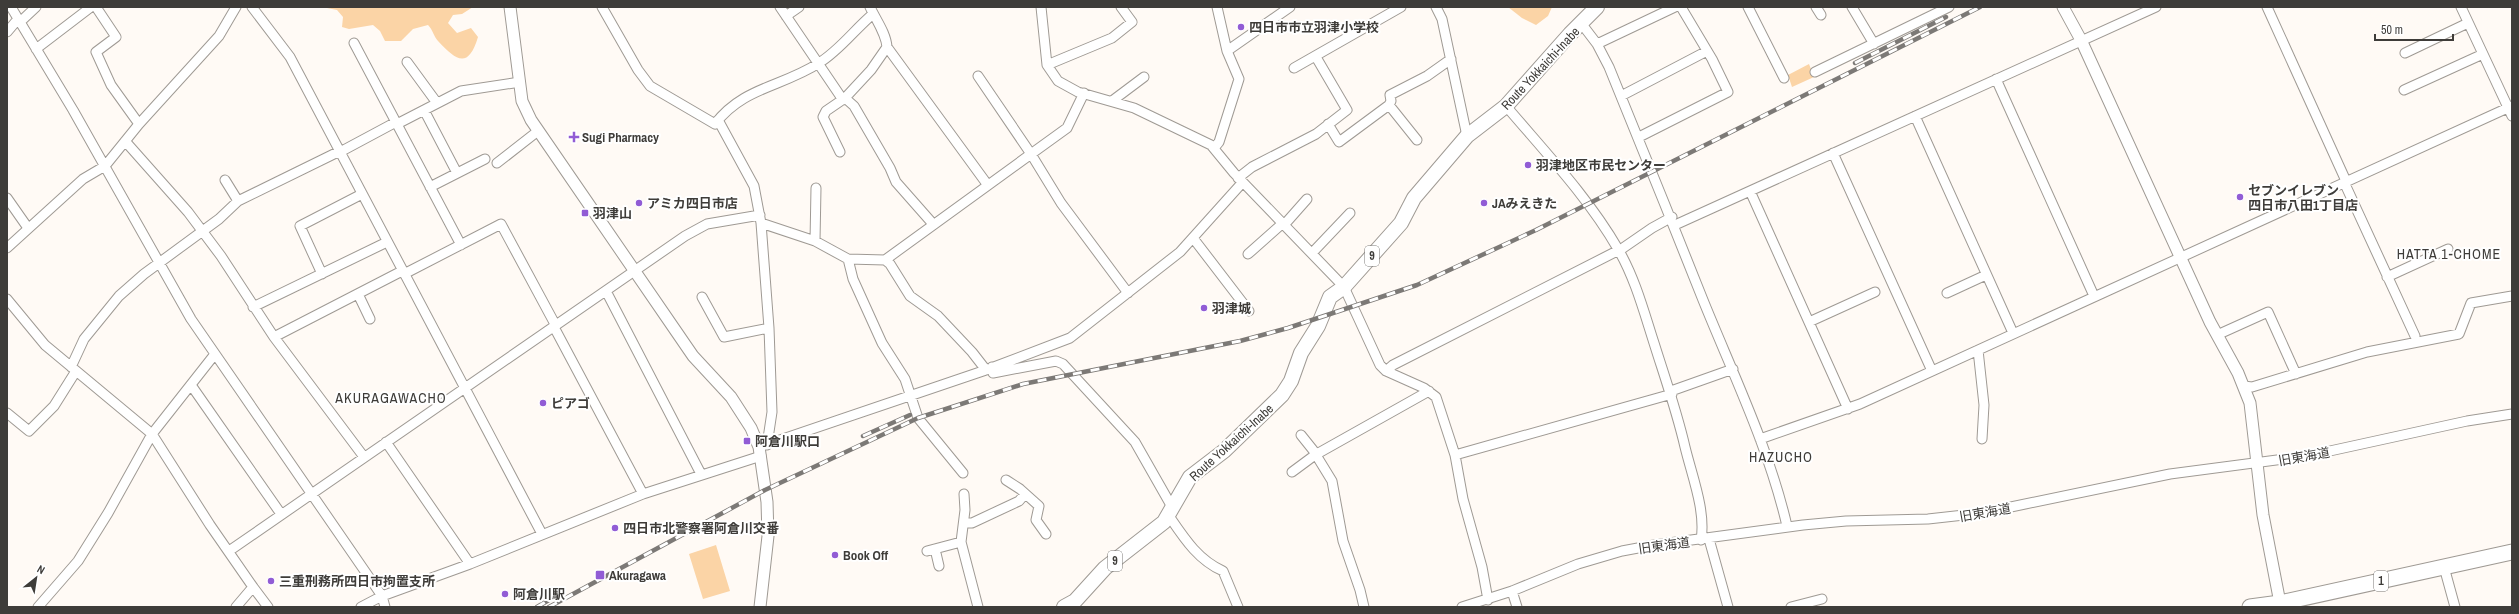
<svg xmlns="http://www.w3.org/2000/svg" width="2519" height="614" viewBox="0 0 2519 614" font-family="'Archivo Narrow','Noto Sans JP',sans-serif">
	<style>
		.green { fill: #fbd4a6 }
		.lines { fill: none; stroke-linecap: round; stroke-linejoin: round }
		.minor-casing { stroke: #9f9a94; stroke-width: 11 }
		.tertiary-casing { stroke: #9f9a94; stroke-width: 13 }
		.primary-casing { stroke: #9f9a94; stroke-width: 16 }
		.trunk-casing { stroke: #9f9a94; stroke-width: 17 }
		.minor { stroke: #fff; stroke-width: 9 }
		.tertiary { stroke: #fff; stroke-width: 11 }
		.primary { stroke: #fff; stroke-width: 14 }
		.trunk { stroke: #fff; stroke-width: 15 }
		.rail-casing { stroke: #7c7976; stroke-width: 4.5 }
		.rail { stroke: #fff; stroke-width: 3; stroke-dasharray: 9; stroke-linecap: butt }
		.poi-dot { fill: #915cd5; stroke: #fff; stroke-width: 1.5 }
		.labels { text-anchor: middle; stroke-width: 4; stroke-linejoin: round; paint-order: stroke }
		.shield { fill: #fff; stroke: #787674; stroke-width: 1 }
		.shield-label { font-size: 12px; font-weight: bold; fill: #3e3c39 }
		.poi-label { font-size: 13px; font-weight: bold; fill: #3e3c39; stroke: #fff; text-anchor: start }
		.street-label { font-size: 13px; fill: #3e3c39; stroke: #fff }
		.neighbourhood-label { font-size: 14px; letter-spacing: 1px; fill: #3e3c39; stroke: #fff }
	</style>
	<rect width="100%" height="100%" fill="#fffaf5"/>
	<path class="green" d="M322 7H473L462 14 453 15 448 23 457 33 471 28 478 37C468 70 456 60 438 41 434 37 433 30 428 25L413 29 401 41H385L380 31 373 25 349 29 342 27 343 17 337 10Z
		M1508 7H1552L1548 16 1536 25 1522 18Z
		M1809 64 1814 77 1792 87 1788 75Z
		M716 545 730 591 703 599 689 554Z"/>
	<g class="lines">
		<defs>
			<path id="minor" d="M11 7 73 110 191 319 382 596 385 607
				M96 7 116 37 96 52 111 85 139 124
				M252 7 290 57 542 534
				M602 7 638 70 650 86 715 124C743 87 782 87 819 63 840 50 854 30 873 14
				M780 7 843 100
				M870 7C876 20 886 33 887 47L987 184
				M1041 7 1047 65 1058 81 1078 92 1134 108 1211 145 1234 173 1344 287 1380 365 1386 371 1424 388 1436 397 1455 455 1463 499 1482 567 1488 600
				M1436 7 1442 19 1467 136
				M1748 7 1784 78
				M1816 7 1821 15
				M1852 7 1874 44
				M2267 7 2346 181
				M2461 7 2512 116
				M786 16 799 7
				M20 22 36 7
				M1581 23 1597 44 1609 67C1641 145 1672 222 1703 300 1733 374 1769 448 1787 526
				M7 32 18 19
				M354 43 461 245
				M1597 44 1675 7
				M36 49 91 7
				M1227 51 1290 7
				M2405 53 2468 23
				M407 62 437 103
				M1047 65 1112 38 1132 22 1121 7
				M1294 68 1401 7
				M1815 72 1949 7
				M978 76 1031 154 1067 128 1084 93
				M1996 79 2094 296
				M2404 90 2483 54
				M1621 96 1707 51
				M845 98 871 70 887 47
				M1112 101 1144 77
				M1389 105 1391 101 1390 95 1427 76 1451 59
				M1506 106C1545 152 1588 197 1618 249 1635 278 1644 312 1654 343 1665 378 1677 412 1685 447 1692 476 1706 511 1701 540
				M424 110 457 173
				M1915 116 2013 333
				M718 120 754 186 761 223 769 328 772 412 767 445
				M397 124 461 91 520 82
				M1328 124 1339 142 1389 105 1417 140
				M1639 137 1728 92 1712 59 1681 7
				M125 141 188 212 221 256 274 337 364 457
				M1214 148 1219 142 1239 79 1227 51 1217 7
				M340 152 396 122
				M840 152 823 117 826 111 845 98 854 106 890 168 896 182 933 224
				M1833 153 1932 371
				M497 163 538 131
				M1238 178 1252 167 1316 134 1347 110 1316 57
				M225 180 238 201
				M2344 182 2415 336
				M430 187 485 159
				M1750 191 1848 409
				M7 198 28 228
				M761 223 815 241 848 259 885 260 890 264 910 296 938 316 972 352 986 370
				M1284 225 1307 199
				M1675 225 2156 7
				M1193 238 1249 311
				M815 241 816 188
				M7 248 83 179 105 166 139 124 219 36 236 7
				M1312 253 1350 213
				M1248 254 1283 223
				M848 259 853 279 882 343 905 379 918 418 963 473
				M885 260 1031 154 1061 203 1128 293
				M322 274 300 226 362 194
				M404 274 501 224 556 326
				M2387 277 2448 249
				M606 291 701 474
				M1947 293 1986 275
				M358 294 370 319
				M702 297 724 337 769 328
				M7 299 45 345 152 434 210 525 253 587 236 607
				M253 307 387 242
				M1809 322 1875 292
				M554 327 643 494
				M2217 335 2268 312 2296 374
				M274 337 402 271
				M1978 350 1984 405 1982 439
				M71 367 84 339 119 296 144 274 219 219 238 201 340 151
				M992 367 993 373 1056 361 1063 364 1135 442 1172 507
				M1386 371 1393 365 1623 248 1652 228 1672 217
				M191 385 281 514
				M2244 386 2252 387 2367 352 2459 334 2471 303 2512 296
				M1671 391 1733 369
				M7 413 29 431 54 406 76 371
				M1301 435 1313 450 1332 481 1343 541 1360 590 1364 607
				M1760 439 1860 404 2512 106
				M386 442 470 564
				M759 447 986 370 1070 338 1180 252 1242 183
				M1455 455 1672 394
				M1292 472 1315 455 1429 391
				M1006 480 1020 489 1039 506 1036 520 1046 534
				M964 494 965 510 961 542 978 607
				M1169 516C1184 538 1198 560 1223 571L1238 607
				M964 523H972L1019 501 1025 494
				M1709 539 1728 607
				M935 549 939 566
				M229 551 685 236 707 224 760 215
				M927 551 961 542
				M2444 567 2455 607
				M253 587 268 607
				M1512 591 1517 607
				M38 607 78 561 108 513 152 434 215 354
				M361 607 382 596 470 564 643 494 761 456
				M1462 607 1512 591 1578 564 1622 551 1654 545 1803 525 1846 521 1928 519 1982 513 2170 474 2307 456 2467 421 2512 414
				M1791 607 1822 599"/>
			<path id="tertiary" d="M510 7 522 101 531 120 693 356 731 397 751 428 759 447 767 502 768 536 760 607
				M2063 7 2081 40 2210 322 2238 373 2250 403 2263 515 2280 603 2283 607"/>
			<path id="primary" d="M1064 607 1075 601 1105 568 1164 522 1190 477 1224 451 1282 395 1291 381 1301 353 1318 326 1330 297 1344 287 1401 223 1414 198 1467 136 1506 106 1570 34 1597 7"/>
			<path id="trunk" d="M2250 607 2280 603 2512 552"/>
		</defs>
		<use href="#minor" class="minor-casing"/>
		<use href="#tertiary" class="tertiary-casing"/>
		<use href="#primary" class="primary-casing"/>
		<use href="#trunk" class="trunk-casing"/>
		<use href="#minor" class="minor"/>
		<use href="#tertiary" class="tertiary"/>
		<use href="#primary" class="primary"/>
		<use href="#trunk" class="trunk"/>
		<defs>
			<path id="rail" d="M1855 63 1946 17
				M863 436 910 415
				M537 607 554 597
				M549 607 765 490 918 418 1023 384 1240 341 1288 328 1417 285 1536 230 1980 7"/>
		</defs>
		<use href="#rail" class="rail-casing"/>
		<use href="#rail" class="rail"/>
	</g>
	<g class="poi-dot">
		<circle cx="1241" cy="27" r="4"/>
		<path d="M572 131h4v4h4v4h-4v4h-4v-4h-4v-4h4z"/>
		<circle cx="1528" cy="165" r="4"/>
		<circle cx="2240" cy="197" r="4"/>
		<circle cx="639" cy="203" r="4"/>
		<circle cx="1484" cy="203" r="4"/>
		<rect x="581" y="209" width="8" height="8" rx="2"/>
		<circle cx="1204" cy="308" r="4"/>
		<circle cx="543" cy="403" r="4"/>
		<rect x="743" y="437" width="8" height="8" rx="2"/>
		<circle cx="615" cy="528" r="4"/>
		<circle cx="835" cy="555" r="4"/>
		<rect x="595" y="570" width="10" height="10" rx="2"/>
		<circle cx="271" cy="581" r="4"/>
		<circle cx="505" cy="594" r="4"/>
	</g>
	<g class="labels">
		<g class="shield">
			<rect x="1365" y="246" width="14" height="20" rx="3"/>
			<rect x="1108" y="551" width="14" height="20" rx="3"/>
			<rect x="2374" y="571" width="14" height="20" rx="3"/>
		</g>
		<g class="shield-label">
			<text x="1372" y="260">9</text>
			<text x="1115" y="565">9</text>
			<text x="2381" y="585">1</text>
		</g>
		<g class="poi-label">
			<text x="1249" y="32">四日市市立羽津小学校</text>
			<text x="582" y="142">Sugi Pharmacy</text>
			<text x="1536" y="170">羽津地区市民センター</text>
			<text x="2248" y="195">セブンイレブン<tspan x="2248" dy="15">四日市八田1丁目店</tspan></text>
			<text x="647" y="208">アミカ四日市店</text>
			<text x="1492" y="208">JAみえきた</text>
			<text x="593" y="218">羽津山</text>
			<text x="1212" y="313">羽津城</text>
			<text x="551" y="408">ピアゴ</text>
			<text x="755" y="446">阿倉川駅口</text>
			<text x="623" y="533">四日市北警察署阿倉川交番</text>
			<text x="843" y="560">Book Off</text>
			<text x="609" y="580">Akuragawa</text>
			<text x="279" y="586">三重刑務所四日市拘置支所</text>
			<text x="513" y="599">阿倉川駅</text>
		</g>
		<g class="street-label">
			<text transform="translate(1540 68) rotate(-47)" y="5">Route Yokkaichi-Inabe</text>
			<text transform="translate(1231 442) rotate(-42)" y="5">Route Yokkaichi-Inabe</text>
			<text transform="translate(2304 456) rotate(-10)" y="5">旧東海道</text>
			<text transform="translate(1985 512) rotate(-10)" y="5">旧東海道</text>
			<text transform="translate(1664 545) rotate(-8)" y="5">旧東海道</text>
		</g>
		<g class="neighbourhood-label">
			<text x="2449" y="259">HATTA 1-CHOME</text>
			<text x="391" y="403">AKURAGAWACHO</text>
			<text x="1781" y="462">HAZUCHO</text>
		</g>
	</g>
	<rect width="2519" height="614" fill="none" stroke="#3e3c39" stroke-width="16"/>
	<g transform="translate(36 578) rotate(30)" stroke="#ffffff" stroke-width="3" paint-order="stroke">
	<path d="M0-3L7 15L0 10L-7 15Z" fill="#3e3c39"/>
	<text y="-6" font-size="11" font-weight="bold" text-anchor="middle" fill="#3e3c39">N</text>
	</g>
	<path d="M2375 34v6h78v-6" fill="none" stroke="#3e3c39" stroke-width="2"/>
	<text x="2381" y="34" font-size="12" fill="#3e3c39" stroke="#ffffff" stroke-width="3" paint-order="stroke">50 m</text>
</svg>
